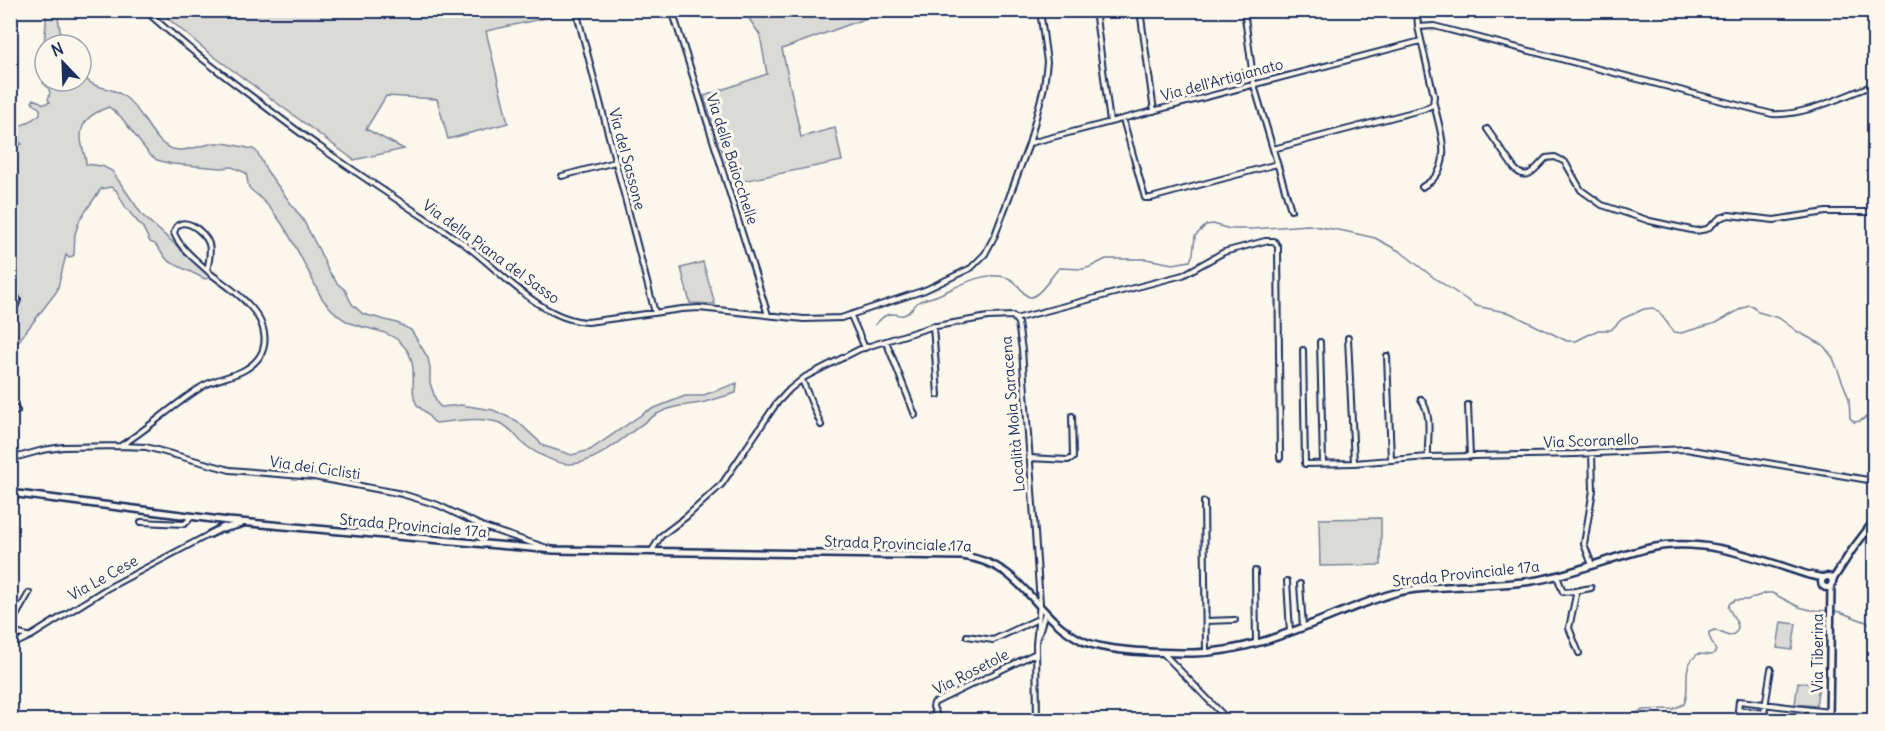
<svg xmlns="http://www.w3.org/2000/svg" width="1885" height="731" viewBox="0 0 1885 731" font-family="Delius,sans-serif">
	<style>
		.green { fill: #dadad7; stroke: #7a849a; stroke-width: 1.5 }
		.lines { fill: none; stroke-linecap: round; stroke-linejoin: round }
		.stream { stroke: #747e96; stroke-width: 1.5 }
		.minor-casing { stroke: #1b2f5e; stroke-width: 8 }
		.major-casing { stroke: #1b2f5e; stroke-width: 10 }
		.minor { stroke: #fbf7ec; stroke-width: 4 }
		.major { stroke: #fbf7ec; stroke-width: 5 }
		.labels { text-anchor: middle; stroke-width: 6; stroke-linejoin: round; paint-order: stroke }
		.street-label { font-size: 15px; fill: #1b2f5e; stroke: #fbf7ec }
	</style>
	<rect width="100%" height="100%" fill="#fbf7ec"/>
	<filter id="ink" filterUnits="userSpaceOnUse"><feTurbulence type="fractalNoise" baseFrequency=".0167" numOctaves="2"/><feDisplacementMap in="SourceGraphic" scale="12" xChannelSelector="R" yChannelSelector="G"/><feConvolveMatrix kernelMatrix="1 2 1 2 8 2 1 2 1" color-interpolation-filters="sRGB"/></filter>
	<g filter="url(#ink)">
		<path class="green" d="M548 10 550 17 486 31 508 123 448 139 437 99 386 96 366 129 404 149 354 160 208 52 159 11Z
			M45 11H57L61 36 65 45H45V51C42 37 49 24 45 11Z
			M744 11H886L782 49 801 137 835 128 842 161 733 183 704 96 767 74 760 35Z
			M81 74C98 94 108 83 125 97 140 108 147 128 160 141 177 159 196 145 216 143 228 142 242 147 253 149L257 152 267 171 303 220 319 250 328 270 337 283 345 290 352 304 363 314 397 323 411 330 414 335 428 358 430 368V383L437 403 441 407 461 405 493 410 517 421 544 446 572 455 590 450 647 411 685 396H701L737 383 736 393C725 396 713 400 701 403 685 406 673 405 657 414 631 429 601 463 570 464 558 465 533 452 524 444 515 437 511 427 500 423 480 416 456 421 436 423 432 421 430 418 427 414 424 410 419 408 417 405 407 389 422 364 402 344 388 329 366 330 348 322 340 318 330 308 324 301 317 292 313 279 307 269 290 236 279 212 249 188L246 173 232 167 221 168 172 164 157 160 149 154 121 117 109 107C91 113 77 123 82 145 83 152 86 157 86 164L102 166 112 171 143 216 208 273 209 278 205 279 168 261 155 244 150 242 143 228 126 208 116 190 111 187 101 189 80 219 75 234 74 255 69 258 66 255 57 291 11 351V159L13 158 17 146 22 144 17 140V135L11 133V124L17 127 27 123 40 114V109L32 102 34 99 44 104 50 102 48 99C52 91 49 88 43 83L45 75V81H81Z
			M703 262 715 304 690 303 681 268Z
			M1381 518V565L1320 566 1319 519Z
			M1781 622 1796 624 1792 650 1777 648Z
			M1798 682 1819 685 1816 706 1795 704Z"/>
		<g class="lines">
			<path class="stream" d="M875 325C881 319 885 313 894 314 897 314 900 316 903 315 910 314 912 307 917 303 922 299 932 298 938 295 960 286 983 270 1008 278 1020 282 1023 298 1031 297 1040 296 1052 275 1059 268L1083 269 1090 267 1106 259H1146L1173 264 1190 261 1193 254 1195 236 1206 225 1213 224 1230 229H1252L1308 225 1344 231 1375 238 1401 252 1433 277 1476 306 1510 313 1567 341H1576L1598 330H1611L1622 319 1644 309 1653 308 1659 312 1674 332 1681 333 1716 323 1748 305 1753 306 1758 312 1779 318 1798 332 1823 345 1833 358 1845 388 1849 399 1850 418 1854 422 1860 421 1874 412
				M1834 611 1840 612 1874 625
				M1621 720 1643 710 1673 709 1684 704C1692 687 1679 667 1698 654L1712 655 1716 651 1709 636V632L1715 630 1729 636C1747 630 1733 618 1728 607L1730 603 1735 600H1747L1766 593H1772L1799 607 1811 610 1829 611"/>
			<defs>
				<path id="minor" d="M145 10C178 41 215 69 251 96 274 113 297 131 320 147 366 180 413 210 460 241 498 267 539 320 588 322L682 309 699 308 804 319 841 318 925 290 971 268 985 254 995 235 1029 144 1044 87 1047 62 1040 10
					M576 10 655 313
					M672 10 768 315
					M1095 10 1110 122
					M1140 10 1154 111
					M1244 10 1254 85 1291 210
					M1418 27 1434 26 1772 114C1807 116 1842 96 1874 85
					M1123 119 1145 198H1151L1277 164
					M1487 129 1514 168C1528 184 1536 167 1546 158L1555 157 1565 162 1581 190 1602 205 1650 221 1696 231 1707 229 1720 218 1729 215 1774 220 1826 212H1874
					M1030 143 1421 41
					M1273 149 1424 109 1433 105 1434 96 1418 27 1417 10
					M562 176 615 162
					M1422 187C1426 184 1431 182 1434 178 1452 160 1439 126 1434 104
					M10 286 18 300 16 305 10 309
					M851 316 865 348
					M1015 319 1183 275 1224 252 1265 241H1274L1278 247 1280 458
					M933 326 938 395
					M1348 338 1354 463
					M886 341 915 415
					M1320 342 1323 464
					M1303 350 1305 464 1354 463 1428 457 1576 454 1686 449 1874 481
					M1387 356 1391 459
					M802 380 821 425
					M1421 399C1433 416 1427 437 1428 457
					M11 403 17 411
					M1468 405 1470 457
					M122 445C149 428 173 405 200 388 214 378 232 378 246 369 274 352 267 323 247 303 237 292 223 283 211 274 199 262 180 249 174 233 179 211 205 231 209 244 211 252 209 262 207 270
					M1029 458 1068 460 1073 458 1072 416
					M10 459 43 450 63 447 121 446 146 447 230 470 314 477 402 494 438 505 484 527 482 544
					M1204 502 1206 652
					M141 522 184 524 188 521 190 516
					M484 527 547 548
					M651 552 661 536 686 517 722 484 776 404 790 389 805 377 860 349 931 327 988 317 1013 316 1018 323 1022 350 1040 603 1036 644 1037 720
					M1592 565 1584 544 1593 490 1592 453
					M1255 571 1256 643
					M1557 576 1563 592 1575 591 1576 595 1569 628 1579 653
					M1287 581 1290 632
					M1300 584 1303 627
					M1575 591 1591 588
					M1206 621 1235 620
					M28 636 10 632 13 621 29 593
					M967 636 993 640 1038 619
					M1038 636 1045 613
					M10 646 31 636 106 589 210 534
					M1162 652 1228 720
					M1765 713 1738 710 1739 701 1829 712
					M939 720 933 707 934 703 1036 653
					M1763 720 1771 669"/>
				<path id="major" d="M10 493 228 521 554 550 962 556C1025 564 1031 614 1081 640 1103 652 1167 653 1193 653 1262 652 1323 616 1388 595 1407 589 1426 588 1446 587 1475 585 1504 585 1532 581 1572 575 1610 557 1650 548 1705 536 1758 559 1809 575L1824 578
					M222 529 241 524
					M210 534 224 527
					M1821.5 582a5.5 5.5 0 1 1 11 0a5.5 5.5 0 1 1-11 0Z
					M1832 581 1852 550 1874 521
					M1829 720 1831 585"/>
			</defs>
			<use href="#minor" class="minor-casing"/>
			<use href="#major" class="major-casing"/>
			<use href="#minor" class="minor"/>
			<use href="#major" class="major"/>
		</g>
	</g>
	<g class="labels">
		<g class="street-label">
			<text transform="translate(1222 80) rotate(-15)" y="5">Via dell'Artigianato</text>
			<text transform="translate(627 159) rotate(75)" y="5">Via del Sassone</text>
			<text transform="translate(732 159) rotate(72)" y="5">Via delle Baiocchelle</text>
			<text transform="translate(491 252) rotate(36)" y="5">Via della Piana del Sasso</text>
			<text transform="translate(1013 414) rotate(-95)" y="5">Località Mola Saracena</text>
			<text transform="translate(1591 441) rotate(-2)" y="5">Via Scoranello</text>
			<text transform="translate(315 468) rotate(8)" y="5">Via dei Ciclisti</text>
			<text transform="translate(413 526) rotate(5)" y="5">Strada Provinciale 17a</text>
			<text transform="translate(898 544) rotate(2)" y="5">Strada Provinciale 17a</text>
			<text transform="translate(1466 574) rotate(-6)" y="5">Strada Provinciale 17a</text>
			<text transform="translate(103 578) rotate(-29)" y="5">Via Le Cese</text>
			<text transform="translate(1818 653) rotate(-90)" y="5">Via Tiberina</text>
			<text transform="translate(971 672) rotate(-27)" y="5">Via Rosetole</text>
		</g>
	</g>
	<rect width="1885" height="731" fill="none" stroke="#fbf7ec" stroke-width="36"/>
	<rect x="18" y="18" width="1849" height="695" fill="none" stroke="#1b2f5e" stroke-width="2" filter="url(#ink)"/>
	<g transform="translate(63 63) rotate(337)"><circle r="28" fill="#fbf7ec" stroke="#a1a7b3" stroke-width="1.5"/>
	<path d="M0-4.5L10 22L0 15L-10 22Z" fill="#1b2f5e"/>
	<text y="-9" font-size="16" font-weight="bold" text-anchor="middle" fill="#1b2f5e">N</text>
	</g>
</svg>
